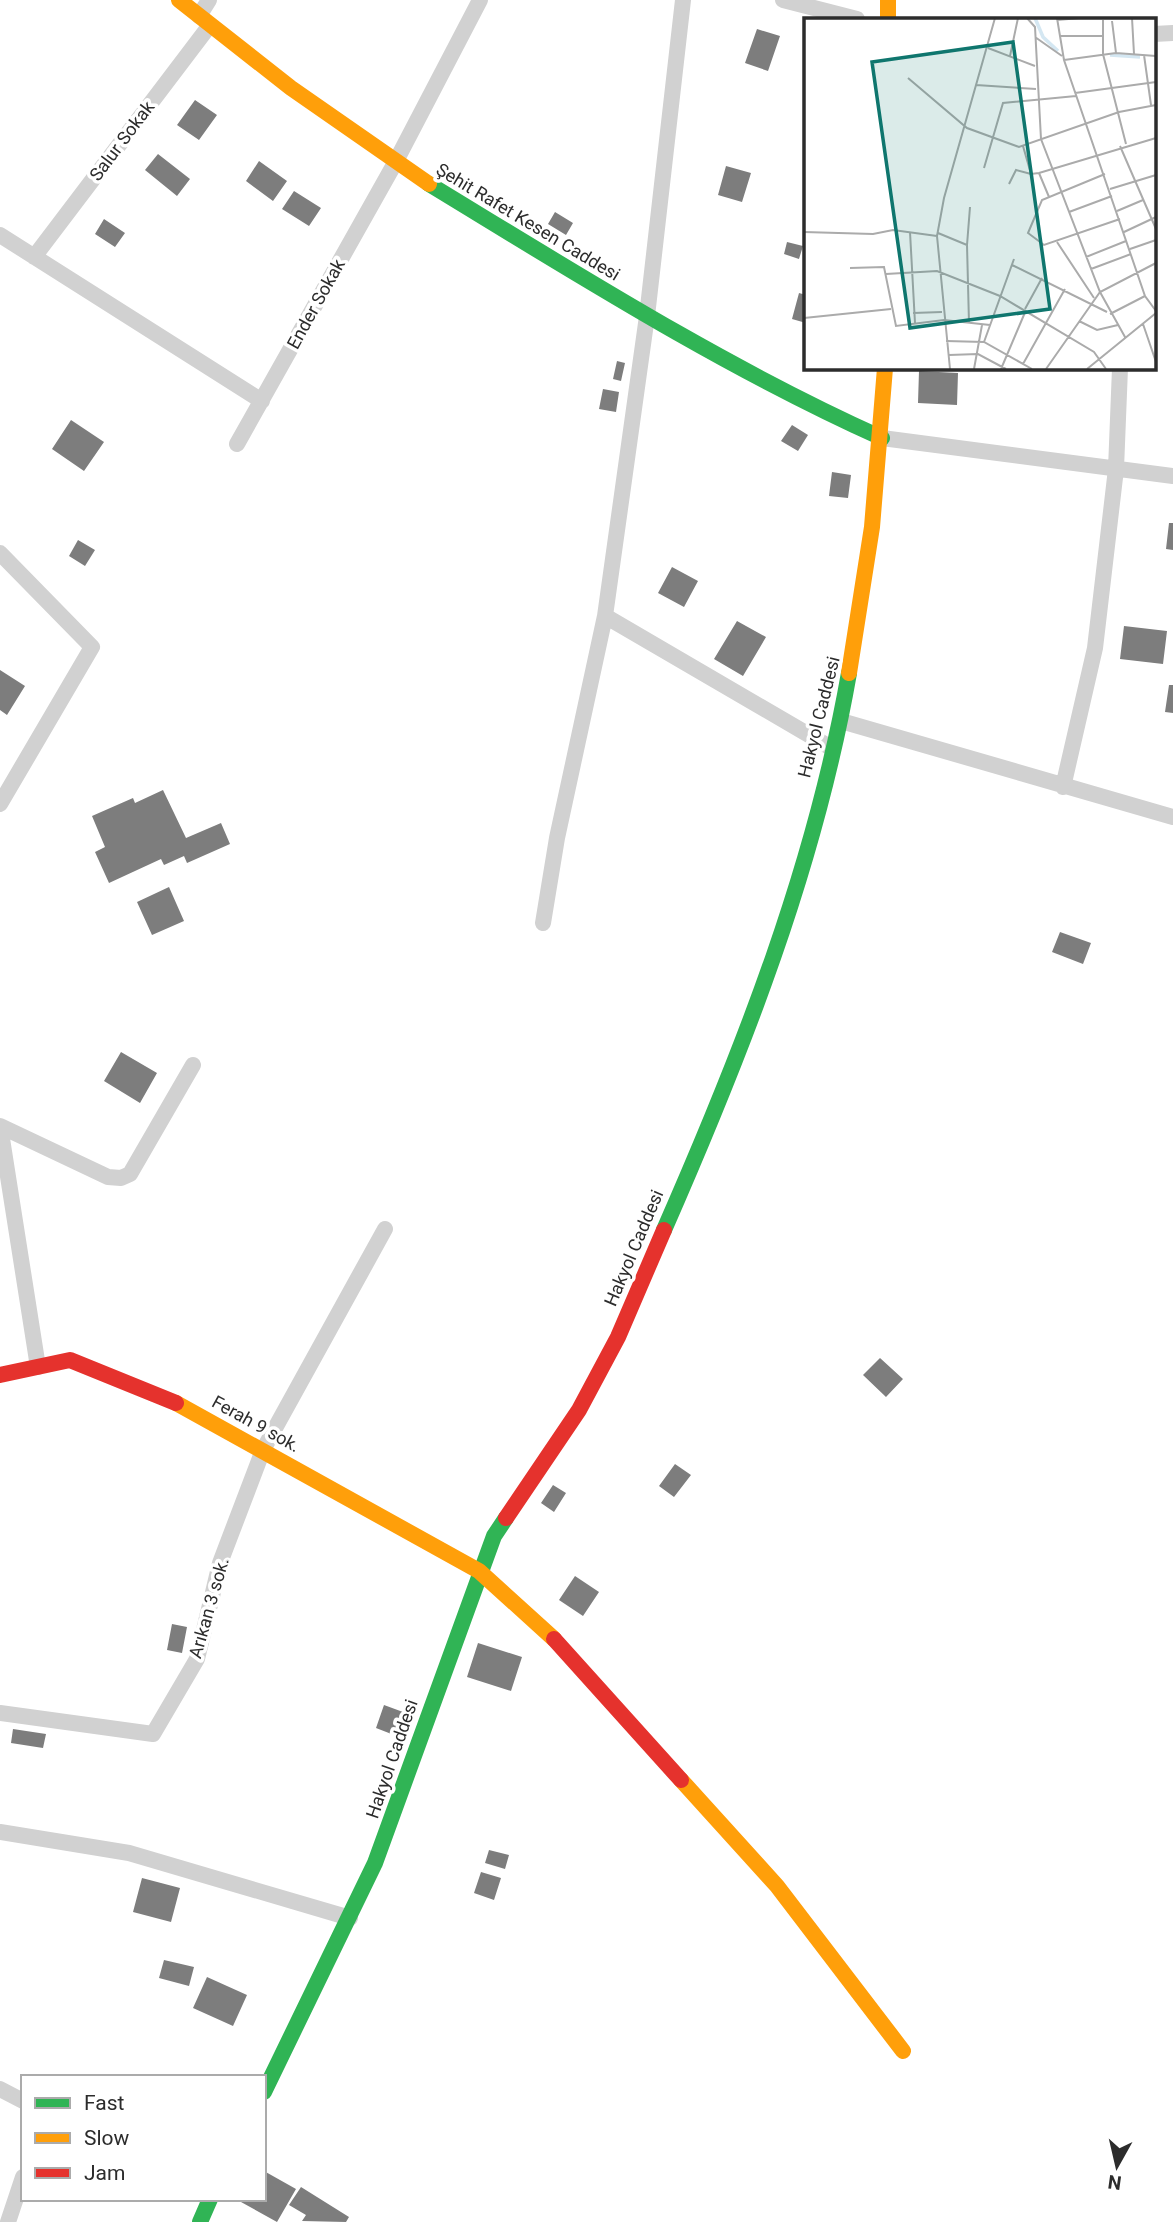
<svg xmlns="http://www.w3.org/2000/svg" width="1173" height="2222" viewBox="0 0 1173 2222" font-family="Roboto,sans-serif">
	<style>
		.building { fill: #7d7d7d }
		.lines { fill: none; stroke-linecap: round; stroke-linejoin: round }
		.street { stroke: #d1d1d1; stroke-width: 16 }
		.fast { stroke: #30b455; stroke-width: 16 }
		.slow { stroke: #ff9f0a; stroke-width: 16 }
		.jam { stroke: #e5322d; stroke-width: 16 }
		.labels { text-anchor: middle; stroke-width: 7; stroke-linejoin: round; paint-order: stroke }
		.street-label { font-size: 18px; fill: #2c2c2c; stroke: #fff }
		.inset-river { fill: none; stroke: #d4e7f2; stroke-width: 3.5 }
		.inset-road { fill: none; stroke: #ababab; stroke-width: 2 }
		.view { fill: #0f766e; fill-opacity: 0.15; stroke: #0f766e; stroke-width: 3.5 }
		.inset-edge { fill: none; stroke: #2c2c2c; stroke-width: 3.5 }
	</style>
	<rect width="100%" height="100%" fill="#fff"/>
	<path class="building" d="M757 29 780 36 768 71 745 63Z
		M195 100 217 115 199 140 177 125Z
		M158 154 190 179 177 196 145 170Z
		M259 161 287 181 273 201 246 181Z
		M726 166 751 173 742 202 718 195Z
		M294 191 321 208 309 226 282 209Z
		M555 212 573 223 566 235 548 224Z
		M104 219 125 233 115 247 95 234Z
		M787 242 803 246 799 259 784 254Z
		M799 293 806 295V323L792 319Z
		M617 361 625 363 621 381 613 379Z
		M919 371 958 373 957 405 918 403Z
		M603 389 619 392 616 412 599 409Z
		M71 420 104 442 84 471 52 449Z
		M792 425 808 435 798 451 781 441Z
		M832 472 851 475 848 498 829 496Z
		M1169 523H1173V550L1166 549Z
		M78 540 95 550 85 566 69 556Z
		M672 567 698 581 684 607 658 593Z
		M737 621 766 637 743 676 714 659Z
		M1124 626 1167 631 1163 664 1120 659Z
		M0 670 25 686 7 715 0 710Z
		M1169 685H1173V713L1165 712Z
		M163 790 186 838 221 823 230 844 187 863 184 856 164 865 161 859 109 883 95 852 105 847 92 816 133 798 135 803Z
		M169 887 184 921 152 935 137 902Z
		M1060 932 1091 943 1083 964 1052 952Z
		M121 1052 157 1073 140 1103 104 1081Z
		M880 1358 903 1379 886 1397 863 1375Z
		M675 1464 691 1475 674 1497 659 1486Z
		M553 1485 566 1493 554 1512 541 1503Z
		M575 1576 599 1592 583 1616 559 1600Z
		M172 1624 187 1627 182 1653 167 1650Z
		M478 1643 522 1657 511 1691 467 1677Z
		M384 1705 403 1712 394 1735 376 1728Z
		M13 1729 46 1734 43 1748 11 1743Z
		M489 1850 509 1855 505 1869 485 1863Z
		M481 1872 501 1878 494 1900 474 1893Z
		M142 1878 180 1888 171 1922 133 1912Z
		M164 1960 194 1967 189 1986 159 1978Z
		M207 1977 247 1995 233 2026 193 2008Z
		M264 2171 296 2189 277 2222 241 2202 243 2199H264Z
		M301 2187 349 2217 346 2222 302 2221 306 2215 289 2205Z"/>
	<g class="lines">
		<path class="street" d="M683 0 647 316 605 616 833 749
			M783 0 857 19
			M199 16 209 0
			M1154 34 1173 33
			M0 235 262 401
			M34 257 210 25
			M882 438 1173 476
			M237 444 395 163 480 0
			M0 553 92 647 0 804
			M841 721 1173 817
			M1063 787 1095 648 1116 469 1120 368
			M543 923 557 838 605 616
			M0 1126 108 1177 121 1178 130 1174 193 1065
			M0 1126 38 1367
			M0 1713 153 1734 197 1659 220 1563 263 1450 385 1229
			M0 1832 129 1853 350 1918
			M0 2089 23 2101
			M8 2222 23 2177"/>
		<path class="fast" d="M429 184C577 274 724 367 882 438
			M664 1230C743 1050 815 867 849 673
			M264 2092 375 1863 494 1536 506 1518
			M200 2222 210 2199"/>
		<path class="slow" d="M179 0 291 88 429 184
			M888 0V19
			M849 673 872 527 885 368
			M176 1403 479 1571 554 1639
			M681 1780 777 1886 903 2051"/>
		<path class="jam" d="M0 1375 70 1360 176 1403
			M506 1518 579 1410 618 1337 664 1230
			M554 1639 681 1780"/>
	</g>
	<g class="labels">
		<g class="street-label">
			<text transform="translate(122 141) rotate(-53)" y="6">Salur Sokak</text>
			<text transform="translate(528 222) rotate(31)" y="6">Şehit Rafet Kesen Caddesi</text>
			<text transform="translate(316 304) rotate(-61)" y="6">Ender Sokak</text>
			<text transform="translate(819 717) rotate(-76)" y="6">Hakyol Caddesi</text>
			<text transform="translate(634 1248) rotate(-67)" y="6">Hakyol Caddesi</text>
			<text transform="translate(256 1424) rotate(29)" y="6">Ferah 9 sok.</text>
			<text transform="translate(209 1608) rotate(-74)" y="6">Arıkan 3 sok.</text>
			<text transform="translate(392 1759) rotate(-71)" y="6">Hakyol Caddesi</text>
		</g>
	</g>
	<g transform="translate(804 18)">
		<rect width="352" height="352" fill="#fff"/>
		<path class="inset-river" d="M231 0 239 19 254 33M306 37 336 39"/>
		<path class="inset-road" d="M223 0 231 9 237 121 296 274 321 319M253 0 260 42 341 278 352 293M278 0H324M328 0 330 36M253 2 276 0M299 2V36L322 126M308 3 312 35M256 18H300M231 19 258 38M184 30 231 48M340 37 347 87M206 38 214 0M260 42 312 35 352 38M104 60 163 110 215 129 315 94 352 87M172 67 232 71M271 75 352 64M219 128 227 156 235 155 352 120M316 128 352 211M180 150 199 85 272 78M235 155 245 179M301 156 238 182 224 215 240 227 316 201M205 166 212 152 227 156M306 171 352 157M313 193 339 182M265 194 308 178M0 214 69 216 89 212 133 218M106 214 111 305M320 214 352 199M134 215 163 227 165 305M253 224 290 280M163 227 166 189M326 231 352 222M282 239 322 223M208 247 303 294M46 250 80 249 92 308 140 302 186 307M287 251 327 236M82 256 133 253 196 278 290 334 302 351M221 291 238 260M109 295 138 294M306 296 341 278M0 300 87 291M275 303 293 312 314 307M339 306 352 344M142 323 180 324 228 351M180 324 210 241M145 337 174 336 202 351M219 346 261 271M146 351 133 218 140 180 191 0M170 351 178 307M197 351 222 292M242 351 296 274 352 245M283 351 352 295"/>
		<path class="view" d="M209 24 246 291 106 310 68 44Z"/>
		<rect width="352" height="352" class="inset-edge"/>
	</g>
	<rect x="21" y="2075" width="245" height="126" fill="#ffffff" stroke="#ababab" stroke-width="2"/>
	<rect x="35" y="2098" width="35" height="10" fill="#30b455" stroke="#ababab" stroke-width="2"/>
	<text x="84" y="2110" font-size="21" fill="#2c2c2c">Fast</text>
	<rect x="35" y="2133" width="35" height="10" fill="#ff9f0a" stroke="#ababab" stroke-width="2"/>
	<text x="84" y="2145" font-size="21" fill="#2c2c2c">Slow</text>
	<rect x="35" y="2168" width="35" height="10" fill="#e5322d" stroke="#ababab" stroke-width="2"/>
	<text x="84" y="2180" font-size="21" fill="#2c2c2c">Jam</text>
	<g transform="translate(1117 2166) rotate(188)" stroke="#ffffff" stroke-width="5" paint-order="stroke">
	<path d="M0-5L12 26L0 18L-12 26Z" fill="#2c2c2c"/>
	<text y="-10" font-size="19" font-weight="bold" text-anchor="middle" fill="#2c2c2c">N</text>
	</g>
</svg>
